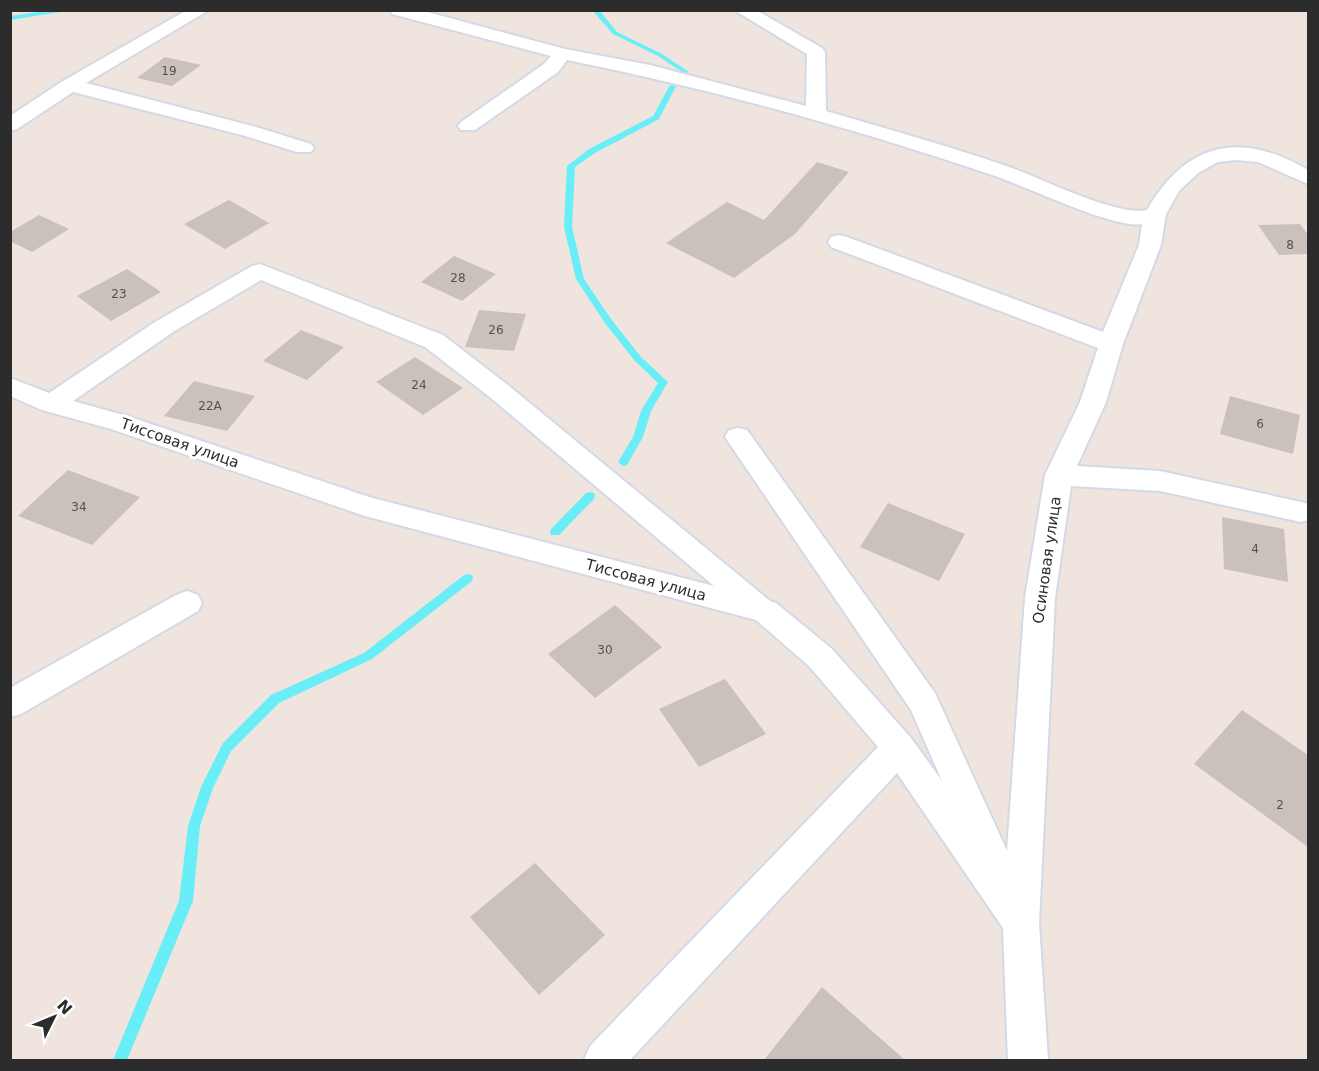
<svg xmlns="http://www.w3.org/2000/svg" width="1319" height="1071" viewBox="0 0 1319 1071" font-family="'DejaVu Sans',sans-serif">
	<style>
		.lines { fill: none; stroke-linecap: round; stroke-linejoin: round }
		.stream { fill: #69eef8; fill-rule: evenodd }
		.building { fill: #cac1bd }
		.street-casing { stroke: #d3dae6; stroke-width: 4 }
		.street { fill: #fff; fill-rule: evenodd }
		.labels { text-anchor: middle; stroke-width: 6; stroke-linejoin: round; paint-order: stroke }
		.number-label { font-size: 12px; fill: #545150 }
		.street-label { font-size: 15px; fill: #2c2c2c; stroke: #fff }
	</style>
	<rect width="100%" height="100%" fill="#efe4de"/>
	<g class="lines">
		<path class="stream" d="M52 10H73L10 20V16Z
			M592 10H599L617 32 662 54 689 72 684 73 658 56 613 34Z
			M670 85 676 86 659 119 595 153 575 167 572 227 584 279 611 319 641 357 668 382 651 411 643 437 627 465 623 466 618 462 633 437 641 411 658 383 635 361 605 323 576 279 564 227 567 166 589 149 653 116Z
			M590 492 594 493 595 496 594 499 559 535H551L550 532 551 529 586 493Z
			M468 574 472 575 473 578 472 581 372 659 279 703 231 751 213 788 200 826 193 901 127 1060H113L179 901 188 826 201 787 223 743 271 695 364 653 464 575Z"/>
	</g>
	<path class="building" d="M165 57 201 65 172 86 137 78Z
		M817 162 849 172 795 234 734 278 666 243 727 202 764 220Z
		M229 200 269 223 225 249 184 224Z
		M39 215 69 229 32 252 10 241V232Z
		M1300 224 1308 235V254L1279 255 1258 225Z
		M454 256 496 274 462 301 421 282Z
		M127 269 161 292 111 321 77 296Z
		M479 310 526 314 514 351 465 347Z
		M301 330 344 347 307 380 263 361Z
		M415 357 463 388 423 415 376 382Z
		M194 381 255 396 227 431 164 416Z
		M1230 396 1300 415 1293 454 1220 434Z
		M68 470 140 497 92 545 18 516Z
		M888 503 965 534 939 581 860 547Z
		M1222 517 1284 529 1288 582 1224 569Z
		M615 605 662 647 595 698 548 654Z
		M725 679 766 734 699 767 659 709Z
		M1242 710 1308 755V847L1194 764Z
		M535 863 605 935 539 995 470 917Z
		M822 987 905 1060H764Z"/>
	<g class="lines">
		<defs>
			<path id="street" d="M187 10H209L86 83 256 127 311 144 314 148 311 152H297L242 135 73 92 17 129 10 131V116L63 81Z
				M390 10H420L565 49 650 65 806 106 807 54 734 10H756L822 48 825 52 826 111C887 129 949 146 1009 167 1041 178 1117 217 1147 210 1186 142 1241 130 1308 170V184L1258 162 1236 160 1218 162 1198 173 1179 191 1166 214 1161 245 1123 344 1106 402 1077 466 1160 471 1301 502 1308 504V520L1301 522 1160 491 1071 486 1055 598 1039 923 1048 1060H1008L1003 928 897 773 630 1060H584L590 1046 878 747 810 667 756 620 365 516 111 429 42 410 10 396V378L49 393 155 322 252 266 260 264 443 335 509 386 770 601 776 603 832 649 911 738 942 781 911 710 725 437 729 430 738 428 747 430 935 693 1007 851 1025 598 1045 475 1080 402 1098 348 831 247 828 242 831 237 839 235 847 237 1103 332 1139 245 1142 224C1116 230 1023 185 992 175 854 128 711 89 567 60L558 72 475 130H461L458 126 461 122 544 64 551 56 392 14ZM261 280 425 347 491 398 714 586 369 497 127 416 73 401 173 332Z
				M187 591 198 595 202 603 198 611 21 714 10 717V688L176 595Z"/>
		</defs>
		<use href="#street" class="street-casing"/>
		<use href="#street" class="street"/>
	</g>
	<g class="labels">
		<g class="number-label">
			<text x="169" y="75">19</text>
			<text x="1290" y="249">8</text>
			<text x="458" y="282">28</text>
			<text x="119" y="298">23</text>
			<text x="496" y="334">26</text>
			<text x="419" y="389">24</text>
			<text x="210" y="410">22А</text>
			<text x="1260" y="428">6</text>
			<text x="79" y="511">34</text>
			<text x="1255" y="553">4</text>
			<text x="605" y="654">30</text>
			<text x="1280" y="809">2</text>
		</g>
		<g class="street-label">
			<text transform="translate(180 443) rotate(19)" y="5">Тиссовая улица</text>
			<text transform="translate(1047 560) rotate(-82)" y="5">Осиновая улица</text>
			<text transform="translate(646 580) rotate(15)" y="5">Тиссовая улица</text>
		</g>
	</g>
	<rect width="1319" height="1071" fill="none" stroke="#2c2c2c" stroke-width="24"/>
	<g transform="translate(54 1017) rotate(47)" stroke="#ffffff" stroke-width="4.5" paint-order="stroke">
	<path d="M0-4.5L10 22L0 15L-10 22Z" fill="#2c2c2c"/>
	<text y="-9" font-size="16" font-weight="bold" text-anchor="middle" fill="#2c2c2c">N</text>
	</g>
</svg>
